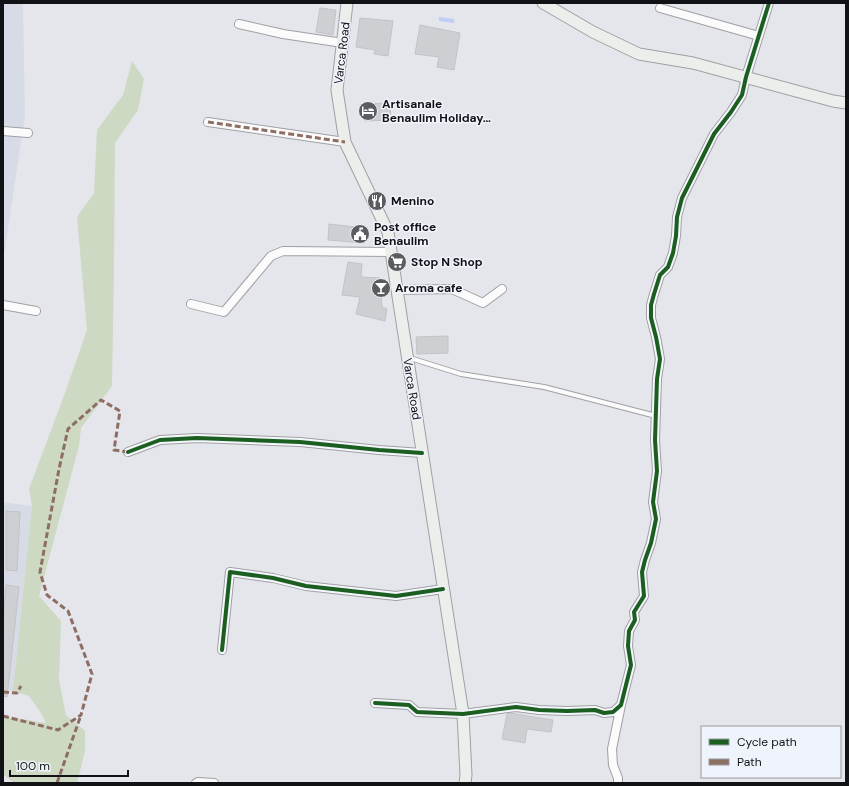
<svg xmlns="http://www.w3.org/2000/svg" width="849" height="786" viewBox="0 0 849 786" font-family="'DM Sans',sans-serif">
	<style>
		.built { fill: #d7dbe6 }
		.green { fill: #cdd9c3 }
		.water { fill: #bfcef5 }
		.building { fill: #cecfd3; stroke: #c2c3c7 }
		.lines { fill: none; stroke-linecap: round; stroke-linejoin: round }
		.lane-casing { stroke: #9fa0a4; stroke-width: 6 }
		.street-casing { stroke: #9fa0a4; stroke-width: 10 }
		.secondary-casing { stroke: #9fa0a4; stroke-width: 13 }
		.lane { stroke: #fbfbfc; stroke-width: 4 }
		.street { stroke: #fbfbfc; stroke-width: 8 }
		.secondary { stroke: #eceeeb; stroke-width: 11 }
		.quiet { stroke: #8d6e63; stroke-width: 3; stroke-dasharray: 6 3; stroke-linecap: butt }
		.cycleway-casing { stroke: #eff3fb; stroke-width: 6 }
		.cycleway { stroke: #1b5e20; stroke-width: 4 }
		.labels { text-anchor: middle; stroke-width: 3; stroke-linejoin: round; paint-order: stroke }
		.street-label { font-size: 12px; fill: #111215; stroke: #eff3fb }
		.poi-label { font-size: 12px; font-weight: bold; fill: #111215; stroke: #eff3fb; text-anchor: start }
	</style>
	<rect width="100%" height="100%" fill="#e5e6eb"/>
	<path class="built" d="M3 3H23L25 116 3 262Z
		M3 502 32 506 13 691 3 690Z"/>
	<path class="green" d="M132 61 144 79 138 110 115 143 114 270 112 386 81 428 79 446 39 596 61 621 59 680 66 715 85 731V751L77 783H14L3 774V716L46 723 41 713 29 696 13 691 32 506 29 489 65 393 87 330 77 217 94 193 97 130 123 95Z"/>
	<path class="water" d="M439 17 454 19V23L439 21Z"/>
	<path class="building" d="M320 8 336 10 333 35 316 32Z
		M360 18 393 21 388 56 374 54 375 50 356 47Z
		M420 25 460 33 454 70 437 67 439 57 415 54Z
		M390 103 391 120 365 121 364 104Z
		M329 224 365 228 364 243 328 240Z
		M348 262 362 264 361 277 380 278 382 307 387 309 385 321 356 314 360 297 342 295Z
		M448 336V353L417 354 416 337Z
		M6 511 20 512 17 571 6 570Z
		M6 585 19 587 7 697 3 696V620Z
		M510 713 553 720 551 732 527 729 525 743 502 739 507 714Z"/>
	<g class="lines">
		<defs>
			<path id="lane" d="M410 358 461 374 544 387 656 416"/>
			<path id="street" d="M660 8 759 36
				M239 24 283 34 343 43
				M208 122 345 142
				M3 131 28 133
				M397 290 452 289 483 303 502 289
				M191 304 224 312 271 256 283 251 391 252
				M3 305 36 311
				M128 452 160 440 197 438 300 442 379 450 422 453
				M222 650 230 572 273 578 306 586 396 596 443 589
				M375 703 409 705 417 712 463 714 516 707 539 710 567 711 595 710 604 713 613 712 621 705 631 665 628 646 629 631 635 620 634 612 644 596 642 572 645 560 651 543 656 519 653 502 657 471 655 440 657 379 660 359 656 337 651 318V305L654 294 660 275 668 267 673 253 676 236 677 217 682 198 714 134 731 112 742 95 746 77 769 3
				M196 783 198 782 214 783
				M618 783V778L613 765 612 749 621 705"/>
			<path id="secondary" d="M347 3 337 90 345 142 388 232 463 714 466 775 465 783
				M543 3 593 32 639 54 693 63 833 101 846 103"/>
		</defs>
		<use href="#lane" class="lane-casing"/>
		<use href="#street" class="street-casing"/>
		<use href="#secondary" class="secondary-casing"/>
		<use href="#lane" class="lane"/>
		<use href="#street" class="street"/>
		<use href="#secondary" class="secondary"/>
		<path class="quiet" d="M208 122 345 142
			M3 692 17 693 21 686
			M3 716 58 730 81 715 92 674 68 611 47 595 40 572 59 469 68 429 101 400 120 411 114 450 128 452
			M57 783 81 715"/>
		<defs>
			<path id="cycleway" d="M128 452 160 440 197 438 300 442 379 450 422 453
				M222 650 230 572 273 578 306 586 396 596 443 589
				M375 703 409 705 417 712 463 714 516 707 539 710 567 711 595 710 604 713 613 712 621 705 631 665 628 646 629 631 635 620 634 612 644 596 642 572 645 560 651 543 656 519 653 502 657 471 655 440 657 379 660 359 656 337 651 318V305L654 294 660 275 668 267 673 253 676 236 677 217 682 198 714 134 731 112 742 95 746 77 769 3"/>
		</defs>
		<use href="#cycleway" class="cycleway-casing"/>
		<use href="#cycleway" class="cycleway"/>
	</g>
	<defs>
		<symbol id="hotel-disc" viewBox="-11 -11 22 22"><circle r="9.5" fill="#5b5c60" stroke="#eff3fb"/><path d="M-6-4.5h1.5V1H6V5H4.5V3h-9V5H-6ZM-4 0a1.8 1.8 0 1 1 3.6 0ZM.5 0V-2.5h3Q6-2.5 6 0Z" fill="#fff"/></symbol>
		<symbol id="restaurant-disc" viewBox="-11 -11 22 22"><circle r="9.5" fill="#5b5c60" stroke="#eff3fb"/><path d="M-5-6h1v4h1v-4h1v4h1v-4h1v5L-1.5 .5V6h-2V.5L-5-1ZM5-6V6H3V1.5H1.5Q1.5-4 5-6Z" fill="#fff"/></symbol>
		<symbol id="civic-disc" viewBox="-11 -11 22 22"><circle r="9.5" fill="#5b5c60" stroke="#eff3fb"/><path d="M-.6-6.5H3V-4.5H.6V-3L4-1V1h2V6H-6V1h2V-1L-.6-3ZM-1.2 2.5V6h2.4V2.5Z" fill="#fff"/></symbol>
		<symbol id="supermarket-disc" viewBox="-11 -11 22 22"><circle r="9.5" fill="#5b5c60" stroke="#eff3fb"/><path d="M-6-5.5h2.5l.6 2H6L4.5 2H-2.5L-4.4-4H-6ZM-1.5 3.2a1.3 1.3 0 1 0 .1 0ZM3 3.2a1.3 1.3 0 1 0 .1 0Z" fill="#fff"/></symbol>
		<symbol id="bar-disc" viewBox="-11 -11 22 22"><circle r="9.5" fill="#5b5c60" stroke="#eff3fb"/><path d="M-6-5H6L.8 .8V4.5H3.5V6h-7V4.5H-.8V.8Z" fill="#fff"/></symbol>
	</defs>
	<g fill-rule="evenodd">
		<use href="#hotel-disc" x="357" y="100" width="22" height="22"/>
		<use href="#restaurant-disc" x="366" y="190" width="22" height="22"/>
		<use href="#civic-disc" x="349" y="223" width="22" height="22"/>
		<use href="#supermarket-disc" x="386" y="251" width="22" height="22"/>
		<use href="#bar-disc" x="370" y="277" width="22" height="22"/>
	</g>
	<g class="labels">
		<g class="street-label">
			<text transform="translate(342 53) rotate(-83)" y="4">Varca Road</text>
			<text transform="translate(412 389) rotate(81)" y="4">Varca Road</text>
		</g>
		<g class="poi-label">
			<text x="382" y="108">Artisanale<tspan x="382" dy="14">Benaulim Holiday…</tspan></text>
			<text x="391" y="205">Menino</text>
			<text x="374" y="231">Post office<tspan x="374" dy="14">Benaulim</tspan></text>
			<text x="411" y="266">Stop N Shop</text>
			<text x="395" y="292">Aroma cafe</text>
		</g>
	</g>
	<rect width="849" height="786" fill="none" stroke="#111215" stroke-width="8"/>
	<rect x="701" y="726" width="140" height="52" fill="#eff3fb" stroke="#96999f"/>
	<rect x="709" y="739" width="20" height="6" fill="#1b5e20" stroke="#96999f"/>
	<text x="737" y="746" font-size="12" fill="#111215">Cycle path</text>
	<rect x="709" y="759" width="20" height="6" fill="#8d6e63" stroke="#96999f"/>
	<text x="737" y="766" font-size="12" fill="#111215">Path</text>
	<path d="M10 770v6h118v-6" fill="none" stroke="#111215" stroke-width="2"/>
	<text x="16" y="770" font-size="12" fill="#111215" stroke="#eff3fb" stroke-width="3" paint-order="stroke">100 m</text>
</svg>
